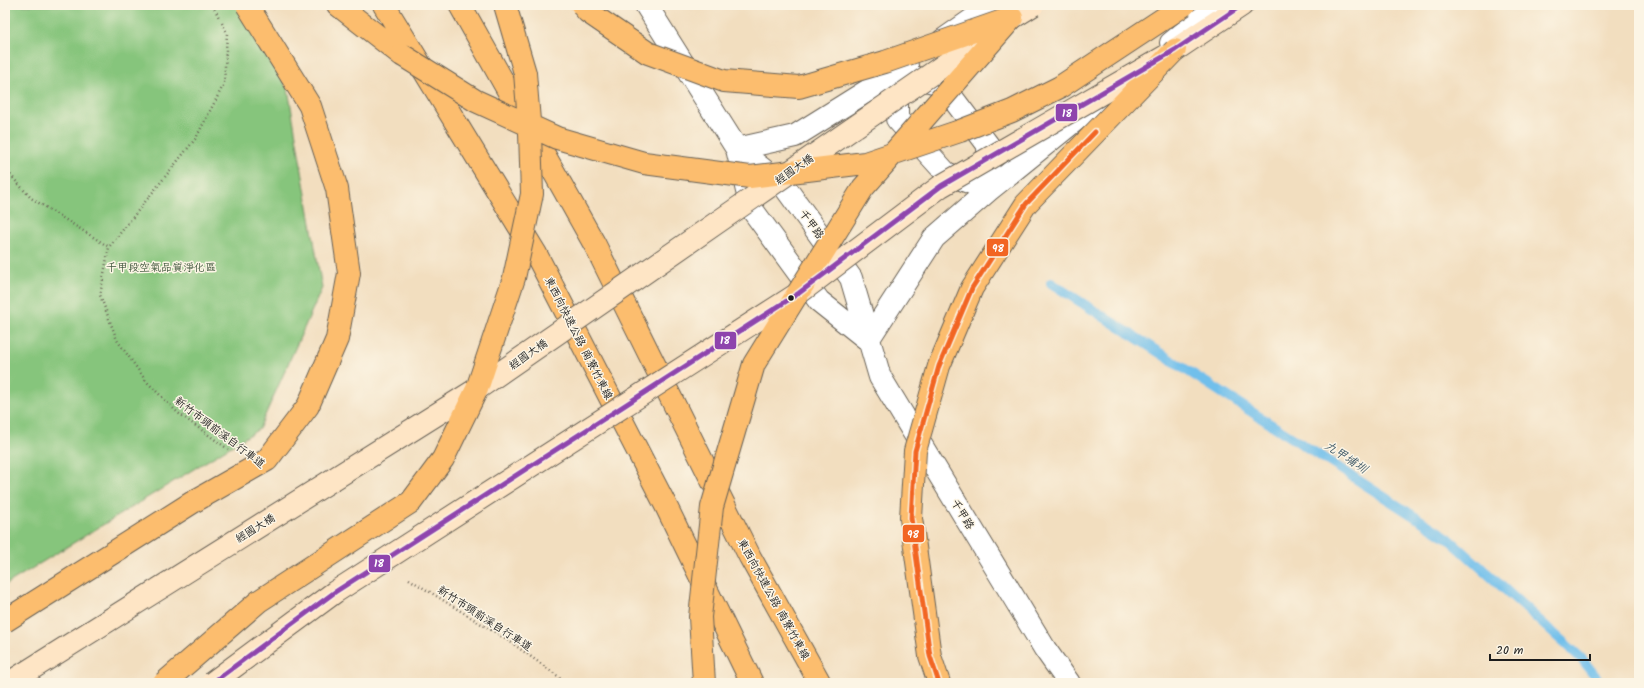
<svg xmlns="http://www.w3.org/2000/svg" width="1644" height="688" viewBox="0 0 1644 688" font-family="Kalam,'LXGW WenKai TC',sans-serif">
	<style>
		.green { fill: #86c57c; stroke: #51704c }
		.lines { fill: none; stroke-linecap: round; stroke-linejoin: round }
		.stream { stroke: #71bfeb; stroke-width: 10 }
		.street-casing { stroke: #676055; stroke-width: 24 }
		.secondary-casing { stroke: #676055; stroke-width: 24 }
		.highway-casing { stroke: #676055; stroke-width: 24 }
		.path { stroke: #676055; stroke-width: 2.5; stroke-dasharray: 1 3; stroke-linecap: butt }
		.street { stroke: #fff; stroke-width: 22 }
		.secondary { stroke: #fee5c5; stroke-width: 22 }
		.highway { stroke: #fcbd6e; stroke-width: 22 }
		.secondary-bridge-casing { stroke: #676055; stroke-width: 24; stroke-linecap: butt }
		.highway-bridge-casing { stroke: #676055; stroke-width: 24; stroke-linecap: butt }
		.secondary-bridge { stroke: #fee5c5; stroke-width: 22 }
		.highway-bridge { stroke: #fcbd6e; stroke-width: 22 }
		.bus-1-casing { stroke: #fcf5e5; stroke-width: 8 }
		.bus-2-casing { stroke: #fcf5e5; stroke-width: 8 }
		.bus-1 { stroke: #8e44ad; stroke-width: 5 }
		.bus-2 { stroke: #f26522; stroke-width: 5 }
		.bus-dot { fill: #1c1c1c; stroke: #fcf5e5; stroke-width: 1.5 }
		.labels { text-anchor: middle; stroke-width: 3; stroke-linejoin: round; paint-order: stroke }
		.street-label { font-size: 11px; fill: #1c1c1c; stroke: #fcf5e5 }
		.park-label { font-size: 11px; fill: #41573e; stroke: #fcf5e5 }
		.water-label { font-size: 12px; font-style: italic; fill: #3a5564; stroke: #fcf5e5 }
		.line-badge { stroke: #fcf5e5; stroke-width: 1.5 }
		.badge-label { font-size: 11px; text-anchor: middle; font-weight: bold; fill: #fff }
	</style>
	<rect width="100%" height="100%" fill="#fcf5e5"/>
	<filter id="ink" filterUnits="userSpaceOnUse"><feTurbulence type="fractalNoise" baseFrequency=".025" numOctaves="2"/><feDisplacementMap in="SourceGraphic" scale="8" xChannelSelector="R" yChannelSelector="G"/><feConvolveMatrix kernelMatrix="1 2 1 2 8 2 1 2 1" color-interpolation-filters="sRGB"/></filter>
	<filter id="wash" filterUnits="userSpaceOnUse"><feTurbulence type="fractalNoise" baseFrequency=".012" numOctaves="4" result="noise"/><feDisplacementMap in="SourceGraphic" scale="16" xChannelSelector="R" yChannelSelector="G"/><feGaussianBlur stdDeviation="0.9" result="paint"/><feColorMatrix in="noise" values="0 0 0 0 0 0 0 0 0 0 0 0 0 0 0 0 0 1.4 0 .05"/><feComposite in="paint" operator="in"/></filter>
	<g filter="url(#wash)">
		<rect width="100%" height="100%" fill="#f2debf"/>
		<path class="green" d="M5 5H241L288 89 322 288 259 429 5 585Z"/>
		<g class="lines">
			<path class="stream" d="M1051 283 1448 538 1581 658 1601 683"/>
		</g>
	</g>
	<g filter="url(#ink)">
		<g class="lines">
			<defs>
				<path id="street" d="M646 5 737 149 751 208 819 301 868 340
					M943 40 993 5
					M1171 43 1218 5
					M897 73 942 84 988 145 989 190 946 173 897 119Z
					M737 149 784 186 851 278 880 377 1045 649 1069 683
					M737 149 795 136 907 66
					M868 340 934 238 989 190 1094 105"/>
				<path id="secondary" d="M1175 50 1242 5"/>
				<path id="highway" d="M338 5 402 55
					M384 5 536 254 665 504 752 683
					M460 5 595 245 750 557 820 683
					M911 518 930 656 939 683"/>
			</defs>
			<use href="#street" class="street-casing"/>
			<use href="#secondary" class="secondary-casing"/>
			<use href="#highway" class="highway-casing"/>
			<path class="path" d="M213 5 219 18
				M222 23 227 33 224 84 196 138 109 247 100 295 117 340 146 381 178 413 228 449
				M5 169 31 198 109 247
				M409 579 512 643 559 677 562 683"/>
			<use href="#street" class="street"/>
			<use href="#secondary" class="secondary"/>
			<use href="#highway" class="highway"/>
			<defs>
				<path id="secondary-bridge" d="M9 683 477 389 1012 18 1033 5
					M212 683 335 592 799 293 941 186 1166 56"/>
				<path id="highway-bridge" d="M582 5 588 12 648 53 724 81 799 87 885 62 1011 18
					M402 55 476 101 557 138 644 163 750 177 865 163 960 131 1012 111 1060 87 1184 5
					M911 518 915 451 939 366 972 288 1026 204 1175 50
					M5 621 193 502 267 460 308 406 337 339 349 273 337 189 310 106 247 5
					M164 683 259 601 411 502 443 459 477 389 514 278 532 194 530 133 525 73 505 5
					M704 683 700 617 712 507 754 364 863 188 1012 18"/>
			</defs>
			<use href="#secondary-bridge" class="secondary-bridge-casing"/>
			<use href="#highway-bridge" class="highway-bridge-casing"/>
			<use href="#secondary-bridge" class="secondary-bridge"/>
			<use href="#highway-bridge" class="highway-bridge"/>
			<defs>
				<path id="bus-1" d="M212 683 335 592 799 293 941 186 1175 50 1242 5"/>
				<path id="bus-2" d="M939 683 930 656 911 518 915 451 939 366 972 288 1026 204 1095 132"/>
			</defs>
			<use href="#bus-1" class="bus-1-casing"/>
			<use href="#bus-2" class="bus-2-casing"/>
			<use href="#bus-1" class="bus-1"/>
			<use href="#bus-2" class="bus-2"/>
		</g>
	</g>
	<circle class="bus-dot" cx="791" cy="298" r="3.5"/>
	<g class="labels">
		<g class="street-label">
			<text transform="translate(794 169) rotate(-35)" y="4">經國大橋</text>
			<text transform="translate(812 224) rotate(54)" y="4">千甲路</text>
			<text transform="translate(579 338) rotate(63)" y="4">東西向快速公路 南寮竹東線</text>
			<text transform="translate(528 354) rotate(-35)" y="4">經國大橋</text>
			<text transform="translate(220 432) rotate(37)" y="4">新竹市頭前溪自行車道</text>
			<text transform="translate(963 514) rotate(59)" y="4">千甲路</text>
			<text transform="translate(255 528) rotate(-32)" y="4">經國大橋</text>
			<text transform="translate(774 599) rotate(61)" y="4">東西向快速公路 南寮竹東線</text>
			<text transform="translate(485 618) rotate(33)" y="4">新竹市頭前溪自行車道</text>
		</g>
		<g class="park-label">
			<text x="161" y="271">千甲段空氣品質淨化區</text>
		</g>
		<g class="water-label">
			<text transform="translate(1346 457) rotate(33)" y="4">九甲埔圳</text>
		</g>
	</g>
	<g class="line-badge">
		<rect x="1055" y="103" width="23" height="19" rx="4" fill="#8e44ad"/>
		<rect x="986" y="238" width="23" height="19" rx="4" fill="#f26522"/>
		<rect x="714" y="331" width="23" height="19" rx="4" fill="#8e44ad"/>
		<rect x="902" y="524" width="23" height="19" rx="4" fill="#f26522"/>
		<rect x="368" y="554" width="23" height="19" rx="4" fill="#8e44ad"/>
	</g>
	<g class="badge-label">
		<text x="1067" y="117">18</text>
		<text x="998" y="252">98</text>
		<text x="725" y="344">18</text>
		<text x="913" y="538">98</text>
		<text x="379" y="567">18</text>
	</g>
	<rect width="1644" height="688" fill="none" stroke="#fcf5e5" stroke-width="20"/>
	<path d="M1490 654v6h100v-6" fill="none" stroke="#1c1c1c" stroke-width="2"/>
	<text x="1496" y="654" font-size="12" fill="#1c1c1c" stroke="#fcf5e5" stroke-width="3" paint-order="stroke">20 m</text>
</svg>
